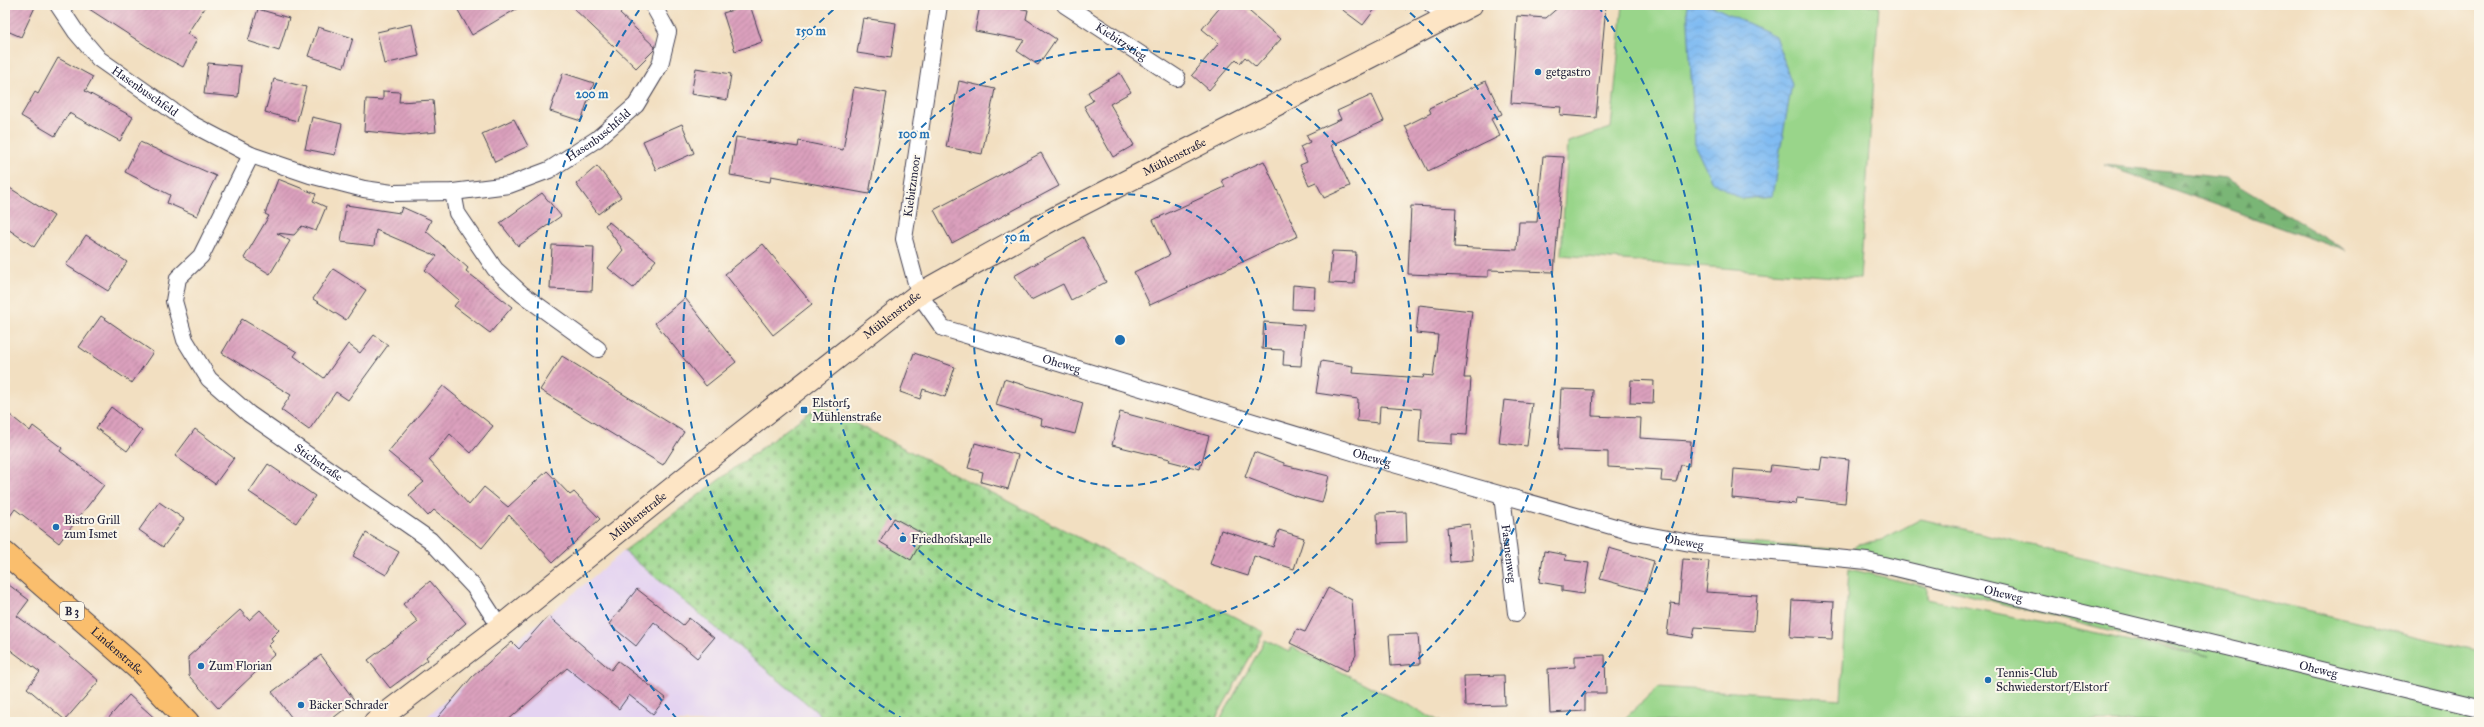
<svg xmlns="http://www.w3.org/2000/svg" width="2484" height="727" viewBox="0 0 2484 727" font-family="'IM FELL Great Primer',serif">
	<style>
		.built { fill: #e4d3f1 }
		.grass { fill: #99d58a; stroke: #5e7c62 }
		.forest { fill: url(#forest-firs); stroke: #4e6c58 }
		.cemetery { fill: url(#cemetery-stones); stroke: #5e7c62 }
		.water { fill: url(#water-waves); stroke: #516e96 }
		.building { fill: url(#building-hatch) }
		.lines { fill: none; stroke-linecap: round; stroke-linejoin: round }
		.street-casing { stroke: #413e4f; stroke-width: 18 }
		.secondary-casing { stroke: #413e4f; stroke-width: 24 }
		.primary-casing { stroke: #413e4f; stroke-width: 24 }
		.street { stroke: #fff; stroke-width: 16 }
		.secondary { stroke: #fde5c5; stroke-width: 22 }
		.primary { stroke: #fabe6d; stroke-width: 22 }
		.ring { fill: none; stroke: #1f6fb2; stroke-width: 2; stroke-dasharray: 7 5 }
		.poi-dot { fill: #1f6fb2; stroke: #fbf7ec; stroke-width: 1.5 }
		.labels { text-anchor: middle; stroke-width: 4; stroke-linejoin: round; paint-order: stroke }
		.shield { fill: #fbf7ec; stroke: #636270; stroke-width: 1 }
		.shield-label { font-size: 11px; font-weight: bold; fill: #22223b }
		.street-label { font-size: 12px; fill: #22223b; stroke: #fbf7ec }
		.poi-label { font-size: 12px; fill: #22223b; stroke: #fbf7ec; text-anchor: start }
		.centre { fill: #1f6fb2; stroke: #fbf7ec; stroke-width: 2 }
		.ring-label { font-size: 12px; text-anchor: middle; font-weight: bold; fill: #1f6fb2; stroke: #fbf7ec; stroke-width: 4; stroke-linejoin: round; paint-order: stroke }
	</style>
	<defs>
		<pattern id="forest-firs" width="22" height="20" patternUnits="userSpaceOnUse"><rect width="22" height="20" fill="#7ab676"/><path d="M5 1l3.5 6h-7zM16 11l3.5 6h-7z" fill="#649462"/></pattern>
		<pattern id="cemetery-stones" width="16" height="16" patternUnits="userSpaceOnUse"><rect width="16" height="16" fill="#99d58a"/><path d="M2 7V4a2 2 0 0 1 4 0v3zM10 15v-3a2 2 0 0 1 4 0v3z" fill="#84b778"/></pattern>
		<pattern id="water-waves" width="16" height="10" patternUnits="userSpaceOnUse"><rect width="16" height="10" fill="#80bbf2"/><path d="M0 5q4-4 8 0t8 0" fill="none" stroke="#6ea0d0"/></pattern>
		<pattern id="building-hatch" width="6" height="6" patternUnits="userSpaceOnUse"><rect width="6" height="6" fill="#dba0bd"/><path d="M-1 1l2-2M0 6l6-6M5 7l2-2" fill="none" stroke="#b1829b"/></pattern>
	</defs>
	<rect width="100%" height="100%" fill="#fbf7ec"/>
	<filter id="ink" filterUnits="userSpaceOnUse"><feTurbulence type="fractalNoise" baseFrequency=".025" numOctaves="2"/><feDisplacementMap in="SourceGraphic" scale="8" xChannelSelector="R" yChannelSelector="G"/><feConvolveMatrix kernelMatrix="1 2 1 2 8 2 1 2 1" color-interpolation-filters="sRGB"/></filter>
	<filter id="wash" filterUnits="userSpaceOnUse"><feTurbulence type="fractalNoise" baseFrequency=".012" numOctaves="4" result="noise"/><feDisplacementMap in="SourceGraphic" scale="16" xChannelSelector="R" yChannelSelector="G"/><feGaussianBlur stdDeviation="0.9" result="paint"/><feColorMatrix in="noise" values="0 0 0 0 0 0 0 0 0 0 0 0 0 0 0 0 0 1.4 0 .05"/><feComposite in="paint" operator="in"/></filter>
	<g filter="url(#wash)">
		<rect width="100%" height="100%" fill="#f2dfc1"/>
		<path class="built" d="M624 551 829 722H420Z"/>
		<path class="grass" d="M1623 5H1879L1860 279 1561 255 1568 142 1611 128Z
			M1921 519 2479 651V722H1621L1658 687 1841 699 1849 569 1927 587V599L2209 657 1818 556 1702 540 1850 550 1859 544 1881 540Z
			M1265 640 1289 652 1292 647 1441 722H1219Z"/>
		<path class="forest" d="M2104 165 2227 178 2346 251Z"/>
		<path class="cemetery" d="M819 405 1264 632 1214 722H829L624 551Z"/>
		<path class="water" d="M1687 5H1710L1775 36 1792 84 1772 196 1742 199 1712 182 1695 146Z"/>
		<g id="blocks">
			<path class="building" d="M5 5H36L21 37 5 30Z
				M83 5H206L187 34 197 39 183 67 157 53Z
				M455 5H523L472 35Z
				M570 5H628L620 14 655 47 654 50 636 68Z
				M750 5 762 42 735 51 723 13Z
				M980 5H1002L1028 10 1026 19 1056 39 1038 65 1017 51 1024 40 975 31Z
				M1222 5H1242L1281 39 1256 67 1245 57 1240 63 1236 59 1209 90 1192 75 1219 43 1202 29Z
				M1336 5H1378L1363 25Z
				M1561 5H1606L1596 118 1560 115 1561 107 1511 103 1517 16 1546 18Z
				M258 9 289 18 279 51 248 41Z
				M863 18 896 23 891 58 857 53Z
				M412 24 419 56 384 64 377 32Z
				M318 27 353 38 344 67 308 56Z
				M58 58 93 77 85 91 133 117 120 141 69 113 55 136 21 116 35 92 38 94Z
				M208 63 241 66 238 97 204 94Z
				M696 68 731 74 727 100 691 94Z
				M563 73 594 83 581 121 550 111Z
				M1120 73 1131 92 1110 104 1134 145 1113 157 1084 106 1093 101 1088 92Z
				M274 79 306 87 297 121 265 112Z
				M959 81 995 89 982 154 946 147Z
				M1486 81 1502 114 1491 119 1500 136 1428 171 1405 126 1431 113 1429 108Z
				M854 87 887 93 869 194 771 176 770 182 730 175 736 137 798 147 799 141 843 150Z
				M383 91 400 92 399 102 433 100 436 132 404 135 364 131 366 99 383 100Z
				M1372 95 1384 121 1331 145 1350 186 1324 198 1316 182 1309 185 1300 165 1307 162 1300 147 1310 142 1306 135 1341 119 1337 111Z
				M312 117 342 124 335 155 305 149Z
				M514 119 528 146 495 162 482 134Z
				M682 124 694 153 656 170 643 141Z
				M140 142 216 176 197 216 167 203 170 195 125 172Z
				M1041 153 1059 186 952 243 934 210Z
				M1543 156 1564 157 1554 272 1488 270V277L1408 274 1411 206 1456 208 1454 247 1517 250 1519 222H1537Z
				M1264 161 1298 236 1150 305 1134 272 1170 255 1153 220 1225 187 1222 180Z
				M597 166 621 197 598 214 576 184Z
				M278 179 316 194 313 201 326 207 316 231 302 226 294 235 277 233 290 241 270 274 244 258 269 216 265 214Z
				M5 185 54 216 34 247 5 227Z
				M542 193 561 216 518 246 500 223Z
				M346 205 400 213 402 207 431 220 426 231 468 268 466 271 512 307 490 333 454 306 459 300 425 270 437 256 376 230 374 246 341 242Z
				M609 222 656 260 633 288 608 268 623 250 605 225Z
				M86 235 127 262 108 291 66 265Z
				M1083 237 1106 282 1071 300 1063 284 1031 300 1014 276Z
				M763 244 812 304 773 335 725 274Z
				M552 245 594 247 592 291 550 289Z
				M1332 251 1356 252 1354 284 1329 283Z
				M333 269 366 290 346 320 313 299Z
				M1293 285 1315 287 1314 310 1292 309Z
				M685 298 736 362 706 386 655 323Z
				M1419 305 1472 311 1464 378H1471L1467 435 1452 434V444L1419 442 1421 409 1380 406 1379 423 1357 421 1358 399 1316 393 1321 361 1353 366 1352 373 1423 378 1424 375 1433 376 1438 335 1416 333Z
				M101 316 153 352 132 383 79 347Z
				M242 319 297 352 294 356 324 378 348 344 360 353 374 335 388 345 348 400 336 392 309 430 281 410 291 395 222 353Z
				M1264 322 1304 325 1301 366 1283 365 1284 350 1262 349Z
				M914 353 955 367 945 397 923 389 920 399 900 392Z
				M562 356 684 432 663 465 540 390Z
				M1004 379 1083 403 1075 434 1041 425 1042 419 996 405Z
				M1631 380 1654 381 1653 404 1630 403Z
				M443 386 493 426 471 453 450 434 429 460 469 505 484 487 508 507 547 471 570 495 574 492 600 519 553 562 509 515 482 548 434 510 428 516 409 495 424 482 388 452Z
				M1561 389 1593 390 1592 416 1641 418 1640 438 1691 441 1689 466 1681 465 1676 482 1661 481 1662 470 1608 467V452L1558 450Z
				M1504 400 1532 403 1527 446 1499 443Z
				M111 407 142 431 127 451 96 428Z
				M5 411 30 431 33 426 62 448 60 451 104 485 59 543 15 509 5 523Z
				M1120 412 1209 436 1200 469 1169 461 1170 459 1112 445Z
				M195 429 234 458 215 484 175 456Z
				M975 443 1018 455 1008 489 981 482 983 472 968 468Z
				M1254 452 1284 463V465L1329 476 1322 503 1295 496 1245 477Z
				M1822 457 1849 460 1845 503 1797 498 1796 504 1732 498 1734 469 1770 472 1771 465 1820 470Z
				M268 464 315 496 296 523 249 492Z
				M159 502 184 519 163 547 139 530Z
				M1406 512 1407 542 1378 543 1377 513Z
				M894 518 925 535 911 560 880 542Z
				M1470 524 1473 560 1450 562 1447 527Z
				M1221 530 1273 547 1279 530 1304 538 1294 569 1254 556 1248 576 1210 564Z
				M366 533 399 552 386 575 353 556Z
				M1609 548 1654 561 1645 591 1600 579Z
				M1544 551 1566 555 1565 560 1589 563 1584 594 1562 591V586L1539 582Z
				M1683 559 1709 561 1706 592 1757 595 1754 631 1695 627 1693 638 1667 634 1671 603 1679 604Z
				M430 581 466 623 426 657 428 660 390 688 368 660 418 622 403 604Z
				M5 582 29 600 17 616 61 648 99 681 65 720 27 688 40 672 5 646Z
				M1328 588 1352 600 1356 655 1347 671 1290 643 1297 629 1305 632Z
				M637 589 683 625 689 618 714 638 697 658 654 622 636 646 609 624Z
				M1792 600 1834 602 1832 639 1790 637Z
				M240 610 249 620 260 610 279 630 271 638 273 641 268 646 275 654 218 708 189 676 188 657Z
				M548 616 611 670 618 661 666 698 653 714 629 695 619 709 567 668 506 722H434L472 677 512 642 519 649Z
				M1418 634 1420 664 1391 666 1389 635Z
				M321 655 355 701 328 722H295L272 692Z
				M1605 655 1606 693H1585V711L1550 713 1548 669 1575 667V656Z
				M1504 675 1505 705 1465 706 1464 676Z
				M129 695 159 722H105Z"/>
		</g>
	</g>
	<g filter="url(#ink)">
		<use href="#blocks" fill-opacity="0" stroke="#413e4f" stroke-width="1"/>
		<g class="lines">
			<defs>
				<g id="street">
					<path id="s1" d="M58 5 76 32 99 59 190 123 251 155 310 175 364 189 392 193 453 192 509 185 549 170 597 139 636 105 660 65 668 32 653 5"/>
					<path id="s2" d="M939 5 904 239 919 294 943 328 1369 457 1636 533 1701 545 1867 561 2479 708"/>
					<path id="s3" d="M1065 5 1177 78"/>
					<path d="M1432 5 1448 17"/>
					<path id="s4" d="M251 155 201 256 178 278 174 301 185 340 209 379 249 414 430 540 474 587 500 627"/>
					<path d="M453 192 457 213 495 269 522 294 598 349"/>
					<path id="s5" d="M1502 495 1516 613"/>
				</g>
				<g id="secondary">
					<path id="s6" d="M375 722 500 627 736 437 919 294 1055 218 1471 5"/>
				</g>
				<g id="primary">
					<path id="s7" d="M5 553 138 669 188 722"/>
				</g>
			</defs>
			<use href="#street" class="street-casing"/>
			<use href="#secondary" class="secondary-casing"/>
			<use href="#primary" class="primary-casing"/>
			<use href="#street" class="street"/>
			<use href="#secondary" class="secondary"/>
			<use href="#primary" class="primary"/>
		</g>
	</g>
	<g class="ring">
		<circle cx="1120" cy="340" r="146"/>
		<circle cx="1120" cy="340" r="291"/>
		<path d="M905 720A437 437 0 0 1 839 5M1401 5A437 437 0 0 1 1335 720"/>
		<path d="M677 719A583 583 0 0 1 642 6M1598 6A583 583 0 0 1 1563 719"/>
	</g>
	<g class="poi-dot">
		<circle cx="1538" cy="72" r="4"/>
		<rect x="800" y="406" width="8" height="8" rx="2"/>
		<circle cx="56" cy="527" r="4"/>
		<circle cx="903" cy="539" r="4"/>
		<circle cx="201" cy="666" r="4"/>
		<circle cx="1988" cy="680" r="4"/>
		<circle cx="301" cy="705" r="4"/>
	</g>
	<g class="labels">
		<rect class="shield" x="60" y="602" width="24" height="18" rx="3"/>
		<g class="shield-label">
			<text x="72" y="615">B 3</text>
		</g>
		<g class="street-label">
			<text dy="4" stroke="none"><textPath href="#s3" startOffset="67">Kiebitzstieg</textPath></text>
			<text dy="4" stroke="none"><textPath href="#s1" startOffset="124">Hasenbuschfeld</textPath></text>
			<text dy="4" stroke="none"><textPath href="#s1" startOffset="615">Hasenbuschfeld</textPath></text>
			<text dy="4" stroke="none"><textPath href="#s6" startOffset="982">Mühlenstraße</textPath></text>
			<text transform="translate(912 186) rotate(-82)" y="4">Kiebitzmoor</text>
			<text dy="4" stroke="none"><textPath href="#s6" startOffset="658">Mühlenstraße</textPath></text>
			<text dy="4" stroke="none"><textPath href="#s2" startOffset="459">Oheweg</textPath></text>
			<text dy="4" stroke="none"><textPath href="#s2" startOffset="783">Oheweg</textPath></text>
			<text dy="4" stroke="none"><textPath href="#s4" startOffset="392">Stichstraße</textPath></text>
			<text dy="4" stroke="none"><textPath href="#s6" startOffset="334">Mühlenstraße</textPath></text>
			<text dy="4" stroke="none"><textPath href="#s2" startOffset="1107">Oheweg</textPath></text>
			<text dy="4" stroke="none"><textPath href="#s5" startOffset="59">Fasanenweg</textPath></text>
			<text dy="4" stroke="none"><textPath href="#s2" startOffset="1431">Oheweg</textPath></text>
			<text dy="4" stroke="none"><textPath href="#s7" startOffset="149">Lindenstraße</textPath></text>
			<text dy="4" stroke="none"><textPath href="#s2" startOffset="1755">Oheweg</textPath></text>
		</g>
		<g class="poi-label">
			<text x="1546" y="76">getgastro</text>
			<text x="812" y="407">Elstorf,<tspan x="812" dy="14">Mühlenstraße</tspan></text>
			<text x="64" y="524">Bistro Grill<tspan x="64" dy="14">zum Ismet</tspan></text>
			<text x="911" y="543">Friedhofskapelle</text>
			<text x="209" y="670">Zum Florian</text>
			<text x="1996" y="677">Tennis-Club<tspan x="1996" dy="14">Schwiederstorf/Elstorf</tspan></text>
			<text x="309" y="709">Bäcker Schrader</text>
		</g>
	</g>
	<circle cx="1120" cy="340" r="6" class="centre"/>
	<g class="ring-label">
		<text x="811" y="35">150 m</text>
		<text x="592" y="98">200 m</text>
		<text x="914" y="138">100 m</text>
		<text x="1017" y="241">50 m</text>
	</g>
	<rect width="2484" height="727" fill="none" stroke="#fbf7ec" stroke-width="20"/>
</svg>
